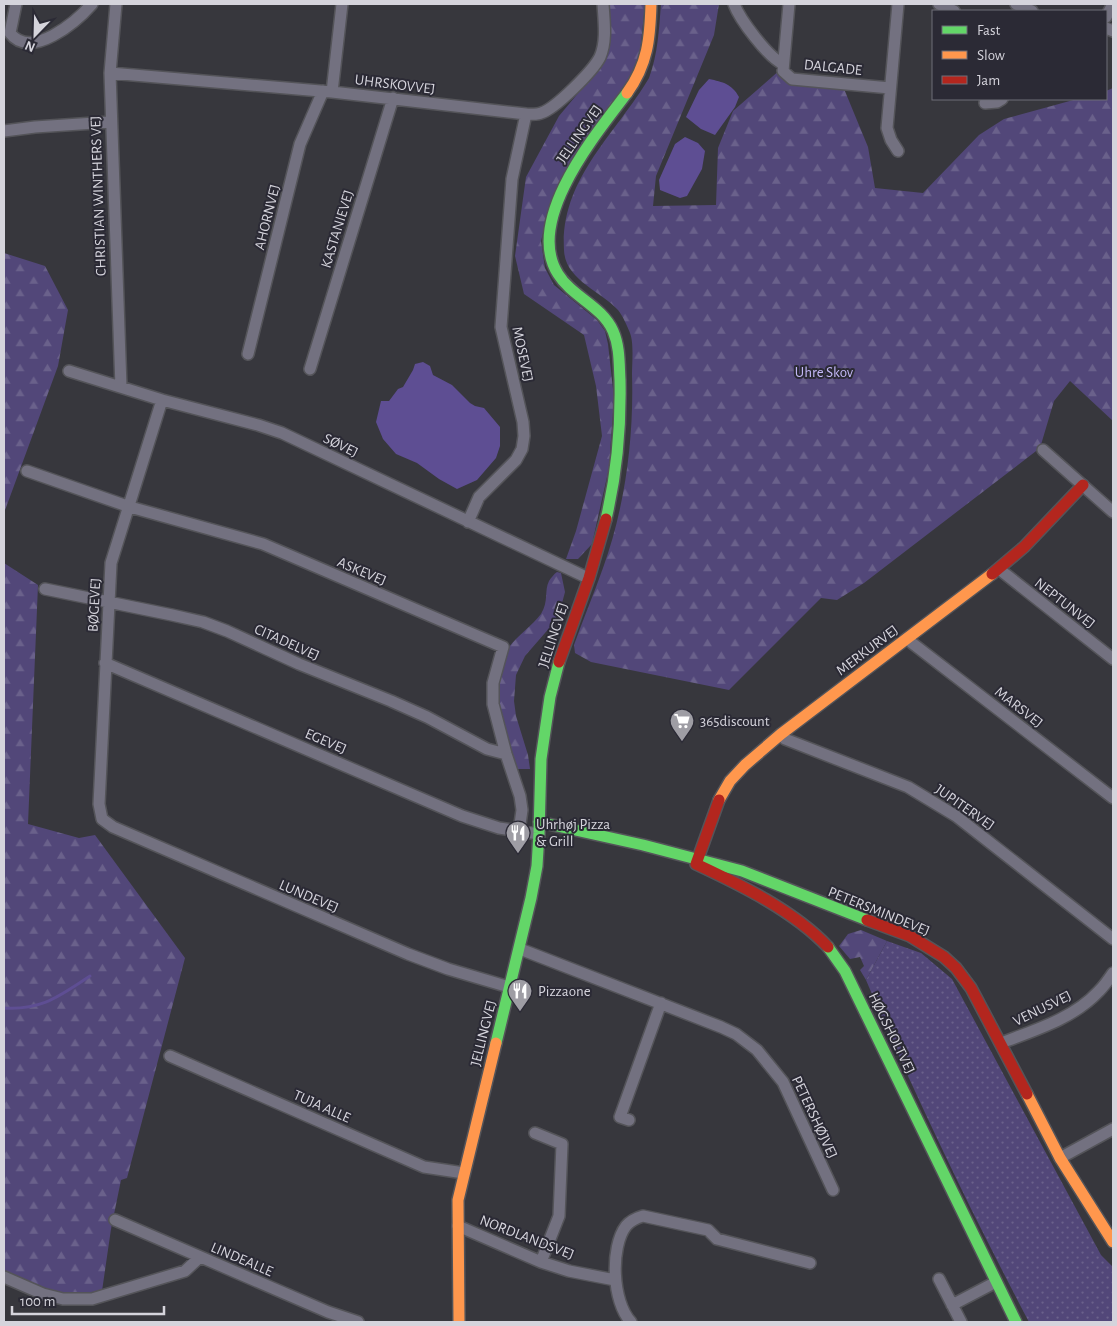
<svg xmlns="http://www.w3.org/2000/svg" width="1117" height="1326" viewBox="0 0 1117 1326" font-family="'Alegreya Sans',sans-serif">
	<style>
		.grass { fill: url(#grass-dots) }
		.forest { fill: url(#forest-firs) }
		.water { fill: #5e4e93 }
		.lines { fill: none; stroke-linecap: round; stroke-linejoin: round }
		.stream { stroke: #5e4e93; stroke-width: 3 }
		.street-casing { stroke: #545459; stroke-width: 14 }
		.fast-casing { stroke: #545459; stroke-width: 14 }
		.slow-casing { stroke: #545459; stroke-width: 14 }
		.jam-casing { stroke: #545459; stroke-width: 14 }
		.street { stroke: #737180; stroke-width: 11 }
		.fast { stroke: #63d668; stroke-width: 11 }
		.slow { stroke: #ff974d; stroke-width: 11 }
		.jam { stroke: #b3261e; stroke-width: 11 }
		.labels { text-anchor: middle; stroke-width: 4; stroke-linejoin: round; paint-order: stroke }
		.street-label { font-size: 15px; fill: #d5d4dc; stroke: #2b2a35 }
		.park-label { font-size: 15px; fill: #c4b9f8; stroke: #2b2a35 }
		.poi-label { font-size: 15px; fill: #d5d4dc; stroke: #2b2a35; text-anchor: start }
	</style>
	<defs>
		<pattern id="grass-dots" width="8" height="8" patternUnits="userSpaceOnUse" patternTransform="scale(1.25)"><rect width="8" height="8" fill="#524779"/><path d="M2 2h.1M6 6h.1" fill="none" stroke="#6a618b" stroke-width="1.8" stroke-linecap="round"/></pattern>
		<pattern id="forest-firs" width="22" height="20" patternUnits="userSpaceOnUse" patternTransform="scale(1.25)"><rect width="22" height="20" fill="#524779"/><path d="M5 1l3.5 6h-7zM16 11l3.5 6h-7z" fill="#6a618b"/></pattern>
	</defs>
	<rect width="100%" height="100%" fill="#37373d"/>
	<path class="grass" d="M887 941 921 953 952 979 1101 1255 1113 1267V1322H1029C970 1210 915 1096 866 980Z"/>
	<path class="forest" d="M608 4H645L640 53 633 72 548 213 541 241 545 268 554 285 597 320 605 331 608 344 614 398 609 468 592 544 578 559H566L576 531 602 436 596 386 584 335 524 294 515 256 526 177 559 116 600 67Z
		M661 4H719L714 35 656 176 653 206 716 205 718 148 733 111 781 69 793 80 842 84 868 147 875 188 923 193 979 135 1004 119 1077 99H1106V91L1113 88V421L1070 381 1054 401 1040 448 864 583 837 600 821 598 729 690 591 662 575 653 574 645C583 619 594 594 603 568 625 507 634 439 632 374 632 363 634 343 630 333 627 326 623 316 618 310 601 291 565 280 564 250 560 179 616 134 649 78 658 54 659 29 661 4Z
		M4 253 45 266 68 310 58 366 4 513Z
		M4 563 38 585 28 824 79 838 95 835 185 958 127 1178 121 1180 111 1229 102 1291 92 1294H59L4 1271Z
		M557 572 561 573 565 592 558 618 525 656 516 675 514 701 516 716 528 755 530 769H517C508 754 497 709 497 691 497 677 501 659 509 647 518 635 532 626 541 614 549 601 544 591 549 581 551 578 554 574 557 572Z
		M861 930 887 941 866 980 860 970 864 966 860 957 850 959 839 946 848 934Z"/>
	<path class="water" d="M709 79C723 82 732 84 739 97L735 107 715 135 701 129 686 117 699 90Z
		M685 137 698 143 705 151 702 169 687 196 680 198 660 190 659 180 675 144Z
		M423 362 430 366 433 375 452 385 470 403 475 406 484 408 500 427V446L496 458 477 480 457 489 439 479 417 463 396 454 383 439 376 422 381 401H389L398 389 403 387 413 370 415 364Z"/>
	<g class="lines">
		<path class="stream" d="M4 1008C43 1010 59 996 90 976"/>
		<defs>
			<path id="street" d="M16 4 10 33C31 61 77 21 92 4
				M116 4 110 73 121 387
				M734 4C740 20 768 57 783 64
				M789 4 783 71 792 79 890 88
				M898 4 887 128 891 140 898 151
				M939 4 954 11
				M1016 4 1032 11
				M1106 17 1113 4
				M1106 28 1113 31
				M110 73 332 92 526 114C531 114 537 115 541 113 555 109 593 71 600 57 607 41 604 21 603 4
				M332 92 342 4
				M985 103 997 102 1002 99
				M4 131 35 127 110 122
				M248 354 300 144 323 91
				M310 369 393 98
				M69 371 162 400 258 425 282 433 588 578
				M162 400 111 563 99 804 102 819 113 827 408 954 448 969 509 987
				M1043 450 1113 512
				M27 471 130 507 263 544 503 647 493 683V704L506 754 520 796 522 810 519 831
				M468 522 479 497 516 460 522 449 524 436 523 422 501 327 512 179 526 114
				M999 569 1113 659
				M45 589 172 615 203 622 227 631 299 664 391 701 427 717 487 749 506 754
				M908 638 912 643 1113 798
				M105 663 462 816 499 828 539 834
				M781 734 785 739 908 787 956 816 1113 939
				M520 949 721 1027 736 1034 757 1050 783 1082 833 1190
				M1001 1043C1035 1030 1073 1019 1099 991 1104 986 1109 979 1113 973
				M170 1056 424 1167 464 1173
				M629 1120 620 1117 661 1003
				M535 1133 562 1144 559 1216 541 1262
				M1060 1158 1113 1129
				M115 1220 328 1312 358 1322
				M458 1226 541 1262 569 1271 615 1280
				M4 1277 43 1294 63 1299H92L185 1271 200 1257
				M939 1279 961 1322
				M952 1305 996 1282
				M631 1322C612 1302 610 1247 626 1226 631 1220 636 1218 643 1216L708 1230 717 1239 810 1263"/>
			<path id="fast" d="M606 519C617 473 621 427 620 380 619 364 620 347 613 331 602 306 572 297 558 274 524 220 596 134 627 93
				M539 822 643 845 742 871 867 920
				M828 947 845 971 1016 1322
				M496 1043 531 898 537 866 539 833 541 759 550 697 559 662"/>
			<path id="slow" d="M627 93C648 64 650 38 651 4
				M719 800 730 781 745 765 781 734 992 574
				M1027 1094 1060 1158 1113 1242
				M459 1322 458 1200 496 1043"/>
			<path id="jam" d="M992 574 1024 547 1083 485
				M559 662 589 578 606 519
				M719 800 696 864C741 885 794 911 828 947
				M867 920 910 936 944 957 956 968 971 988 1027 1094"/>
		</defs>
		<use href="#street" class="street-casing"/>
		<use href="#fast" class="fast-casing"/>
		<use href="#slow" class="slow-casing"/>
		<use href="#jam" class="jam-casing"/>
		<use href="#street" class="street"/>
		<use href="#fast" class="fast"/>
		<use href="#slow" class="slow"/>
		<use href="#jam" class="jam"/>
	</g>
	<defs>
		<symbol id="supermarket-pin" viewBox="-11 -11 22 30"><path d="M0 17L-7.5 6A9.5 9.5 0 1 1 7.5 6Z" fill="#9e9da4" stroke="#2b2a35"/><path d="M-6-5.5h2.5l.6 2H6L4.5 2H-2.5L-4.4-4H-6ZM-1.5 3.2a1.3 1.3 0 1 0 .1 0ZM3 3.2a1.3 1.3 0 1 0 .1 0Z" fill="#fff"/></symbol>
		<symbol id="restaurant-pin" viewBox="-11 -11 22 30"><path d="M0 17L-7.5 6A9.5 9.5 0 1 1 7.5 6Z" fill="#9e9da4" stroke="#2b2a35"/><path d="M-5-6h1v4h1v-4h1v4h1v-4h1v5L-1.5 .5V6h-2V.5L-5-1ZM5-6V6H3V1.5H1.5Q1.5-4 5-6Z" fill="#fff"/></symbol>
	</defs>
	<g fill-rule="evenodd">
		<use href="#supermarket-pin" x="668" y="707" width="28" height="38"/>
		<use href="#restaurant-pin" x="504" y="819" width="28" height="38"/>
		<use href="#restaurant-pin" x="506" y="977" width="28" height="38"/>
	</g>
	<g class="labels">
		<g class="street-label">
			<text transform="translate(833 67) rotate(6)" y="5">DALGADE</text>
			<text transform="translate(395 84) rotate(7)" y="5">UHRSKOVVEJ</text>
			<text transform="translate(579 134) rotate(-55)" y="5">JELLINGVEJ</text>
			<text transform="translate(98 196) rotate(-92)" y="5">CHRISTIAN WINTHERS VEJ</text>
			<text transform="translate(267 217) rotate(-76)" y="5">AHORNVEJ</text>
			<text transform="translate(337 229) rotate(-73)" y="5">KASTANIEVEJ</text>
			<text transform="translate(523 354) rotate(78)" y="5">MOSEVEJ</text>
			<text transform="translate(341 445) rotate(26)" y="5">SØVEJ</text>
			<text transform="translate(362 571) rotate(23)" y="5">ASKEVEJ</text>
			<text transform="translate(1065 603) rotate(38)" y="5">NEPTUNVEJ</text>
			<text transform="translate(94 605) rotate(-87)" y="5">BØGEVEJ</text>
			<text transform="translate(553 635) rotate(-72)" y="5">JELLINGVEJ</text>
			<text transform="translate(287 642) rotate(24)" y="5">CITADELVEJ</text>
			<text transform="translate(867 650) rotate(-37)" y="5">MERKURVEJ</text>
			<text transform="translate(1019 707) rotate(38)" y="5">MARSVEJ</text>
			<text transform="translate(326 741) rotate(23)" y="5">EGEVEJ</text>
			<text transform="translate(965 807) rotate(35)" y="5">JUPITERVEJ</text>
			<text transform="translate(309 896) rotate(23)" y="5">LUNDEVEJ</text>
			<text transform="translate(879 911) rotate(22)" y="5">PETERSMINDEVEJ</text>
			<text transform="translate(1042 1008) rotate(-26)" y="5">VENUSVEJ</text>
			<text transform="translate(483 1033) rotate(-76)" y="5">JELLINGVEJ</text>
			<text transform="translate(892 1033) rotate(64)" y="5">HØGSHOLTVEJ</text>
			<text transform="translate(322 1106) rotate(24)" y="5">TUJA ALLE</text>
			<text transform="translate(815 1117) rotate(65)" y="5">PETERSHØJVEJ</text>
			<text transform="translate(527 1237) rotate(21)" y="5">NORDLANDSVEJ</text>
			<text transform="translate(242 1259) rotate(23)" y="5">LINDEALLE</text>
		</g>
		<g class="park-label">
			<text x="824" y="377">Uhre Skov</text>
		</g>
		<g class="poi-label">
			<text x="700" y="726">365discount</text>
			<text x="536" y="829">Uhrhøj Pizza<tspan x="536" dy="17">&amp; Grill</tspan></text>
			<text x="538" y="996">Pizzaone</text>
		</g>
	</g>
	<rect width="1117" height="1326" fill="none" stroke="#d5d4dc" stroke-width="10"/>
	<rect x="932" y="10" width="175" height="90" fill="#2b2a35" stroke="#6f6e78"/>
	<rect x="942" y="26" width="25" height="8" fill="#63d668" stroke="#6f6e78"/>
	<text x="977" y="35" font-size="15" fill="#d5d4dc">Fast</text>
	<rect x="942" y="51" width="25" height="8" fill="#ff974d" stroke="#6f6e78"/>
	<text x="977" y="60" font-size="15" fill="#d5d4dc">Slow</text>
	<rect x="942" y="76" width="25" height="8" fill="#b3261e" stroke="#6f6e78"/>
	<text x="977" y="85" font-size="15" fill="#d5d4dc">Jam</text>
	<g transform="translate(35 35) rotate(203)" stroke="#2b2a35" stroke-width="4" paint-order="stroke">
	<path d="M0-4L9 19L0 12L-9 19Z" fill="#d5d4dc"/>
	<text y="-8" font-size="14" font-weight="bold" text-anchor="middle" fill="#d5d4dc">N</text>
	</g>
	<path d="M12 1306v8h152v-8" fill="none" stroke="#d5d4dc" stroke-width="2.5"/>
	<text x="20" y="1306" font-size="15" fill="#d5d4dc" stroke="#2b2a35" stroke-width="4" paint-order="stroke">100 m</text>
</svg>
